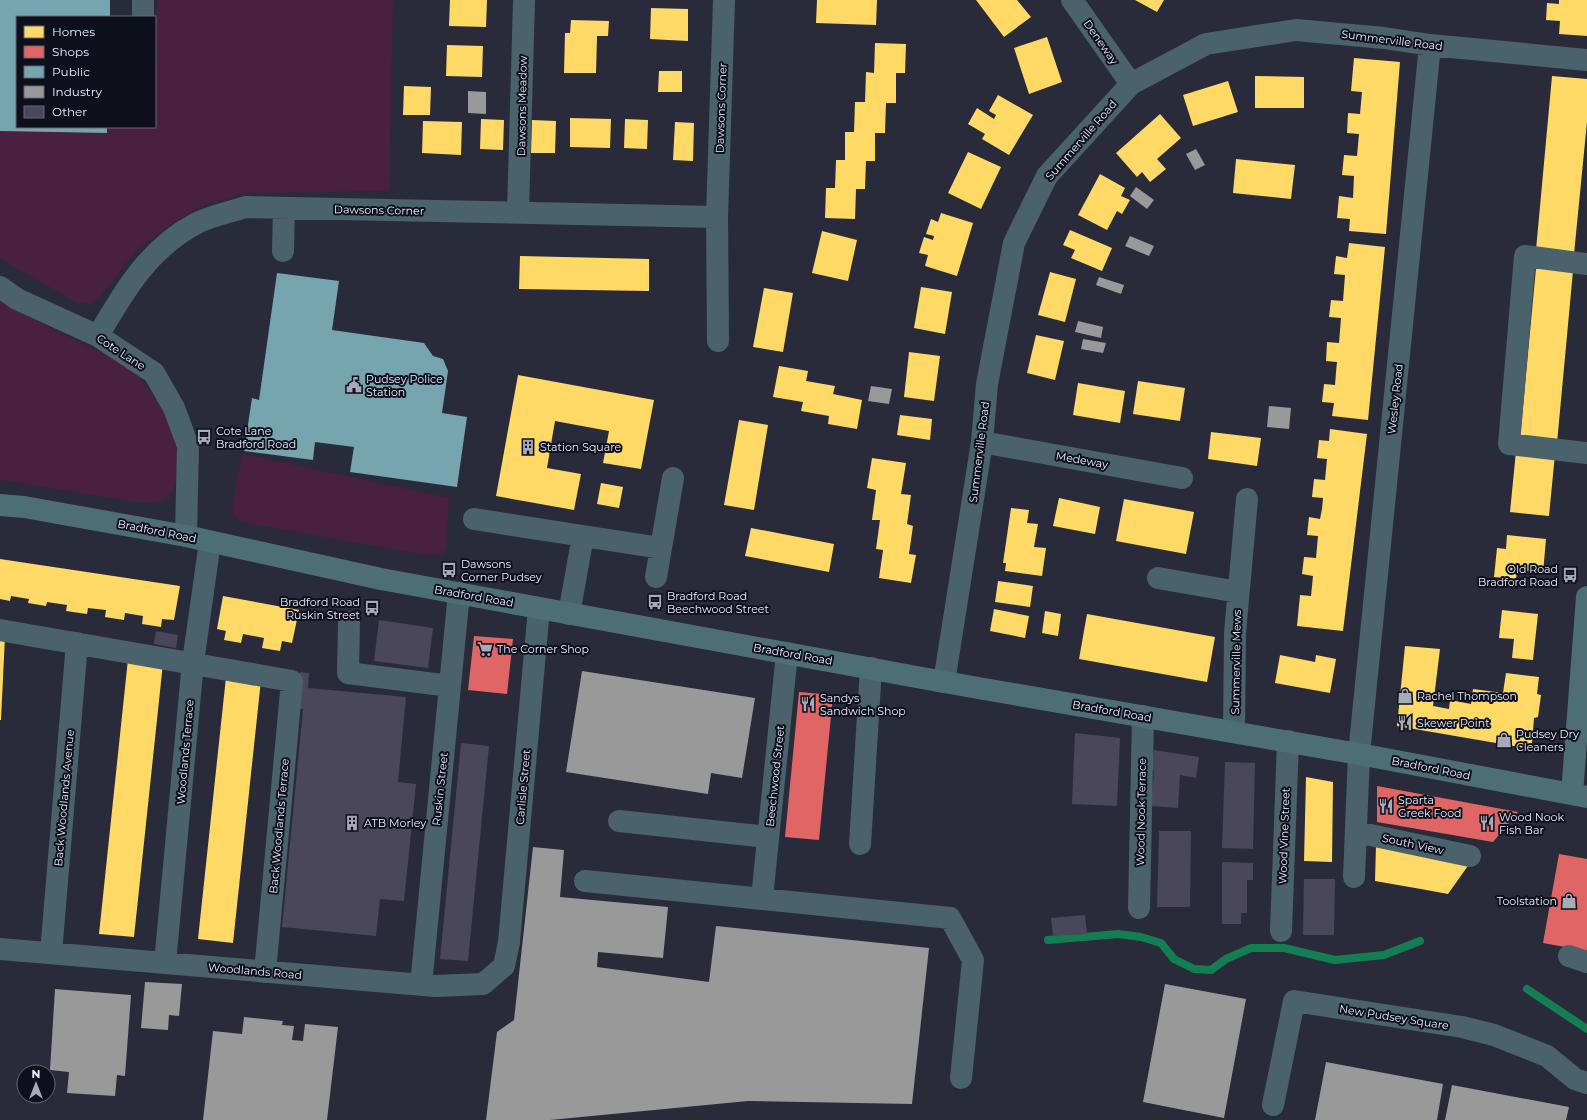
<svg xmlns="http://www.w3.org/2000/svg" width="1587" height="1120" viewBox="0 0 1587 1120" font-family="Montserrat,sans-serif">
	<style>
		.green { fill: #491f42 }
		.homes { fill: #ffd966 }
		.shops { fill: #e06666 }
		.public { fill: #76a5af }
		.industry { fill: #999 }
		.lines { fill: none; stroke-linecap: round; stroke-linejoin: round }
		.stream { stroke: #137e52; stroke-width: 8 }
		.building { fill: #4a465c }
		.minor { stroke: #4a626b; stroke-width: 22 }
		.major { stroke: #4e6e77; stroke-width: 22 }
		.labels { text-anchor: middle; stroke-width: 4; stroke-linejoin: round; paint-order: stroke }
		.street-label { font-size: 11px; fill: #ebeefd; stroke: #0e101c }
		.poi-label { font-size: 11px; fill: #ebeefd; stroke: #0e101c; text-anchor: start }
	</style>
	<rect width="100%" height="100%" fill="#292b3a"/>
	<path class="green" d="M157 0H393L389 191 246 193 206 204 170 225 136 251 100 296 91 303H78L10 265 0 256V131L107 133V127H155Z
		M0 300C28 317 57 331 86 345 103 354 124 363 138 377 163 402 182 443 177 479 173 500 162 503 142 503L0 480Z
		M243 454 449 498 446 547 443 554 430 556 241 522 234 516 232 507Z"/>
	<path class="homes" d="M450 0H487L486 27 449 26Z
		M817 0H877L876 25 816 23Z
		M976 0H1017L1031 17 1004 37Z
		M1135 0H1164L1157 12Z
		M1559 0H1587V36L1559 34 1560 21 1546 20 1547 3 1559 4Z
		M651 8 688 9V41L650 39Z
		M571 20 609 21 608 36H597L596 73H564L565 33H570Z
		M1047 37 1062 82 1029 94 1014 48Z
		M875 43 906 44 905 73H896V103H886L885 133H875V161H866L865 189H856L855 219 825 218 826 188H835L836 160H845V132H854L855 102H865L866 72 874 73Z
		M447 45 483 46 482 77 446 76Z
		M1354 58 1400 62 1386 234 1349 231 1350 219 1337 218 1339 196 1353 198 1354 176 1342 175 1344 155 1357 156 1359 134 1347 133 1348 113 1360 114 1362 92 1351 91Z
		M659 71H682V92H658Z
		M1255 76 1304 77V108H1255Z
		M1552 76 1587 79V122L1574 254 1536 250Z
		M1228 81 1238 112 1193 126 1183 95Z
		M404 86 431 87 430 115H403Z
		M998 95 1033 115 1009 155 982 139 985 134 968 124 977 108 994 119 996 115 989 111Z
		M1160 114 1181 138 1157 159 1166 169 1150 182 1142 172 1137 177 1116 153Z
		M570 118 611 119 610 148 570 147Z
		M481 119 504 120 503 150 480 149Z
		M625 119 648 120 647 149 624 148Z
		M532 120 556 121 555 153H531Z
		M423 121 462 122 461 155 422 153Z
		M675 122 694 123 693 161 673 160Z
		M968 152 1001 167 981 209 948 193Z
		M1236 159 1295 165 1291 199 1233 193Z
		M1100 174 1125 188 1121 196 1130 200 1122 214 1117 211 1107 230 1078 215Z
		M941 213 973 223 957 276 925 266 928 255 919 253 924 237 933 240 934 236 926 234 931 219 938 222Z
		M1070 230 1112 248 1102 271 1071 258 1075 250 1063 245Z
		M822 231 857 240 848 281 812 273Z
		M1349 243 1385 247 1368 420 1332 416 1334 403 1322 402 1324 384 1335 385 1336 372 1337 362 1326 361 1327 342 1339 343 1341 318 1329 317 1331 300 1343 301 1345 275 1334 274 1336 256 1347 258Z
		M520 256 649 259V291L519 289Z
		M1536 268 1573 271 1557 443 1520 439Z
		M1050 272 1076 279 1065 322 1038 315Z
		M921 287 952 292 945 334 914 328Z
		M764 288 793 293 783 352 753 347Z
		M1036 335 1064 341 1055 380 1027 373Z
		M909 352 940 356 934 401 904 397Z
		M779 366 808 371 806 381 835 386 833 394 862 400 857 429 828 424 829 416 801 411 803 402 773 397Z
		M518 375 654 400 641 469 603 463 609 431 555 421 547 468 581 474 574 510 496 496Z
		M1138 381 1185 388 1180 421 1133 414Z
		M1078 383 1125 391 1120 423 1073 415Z
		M900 415 932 419 930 440 897 435Z
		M739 420 768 425 754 510 724 505Z
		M1330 429 1367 434 1343 631 1297 626 1300 595 1311 596 1313 576 1302 574 1304 557 1316 558 1318 536 1307 535 1309 517 1320 519 1322 509 1323 498 1312 497 1314 479 1325 480 1327 459 1317 458 1319 440 1329 441Z
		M1211 432 1261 438 1257 466 1208 459Z
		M1516 451 1555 454 1549 516 1510 512Z
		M872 458 906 463 901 494 911 495 907 524 913 526 909 554 916 555 911 583 879 578 883 550 876 549 880 520H872L876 490 867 488Z
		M601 483 623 487 619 508 597 504Z
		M1059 498 1100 507 1095 534 1053 526Z
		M1124 499 1194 512 1186 554 1116 541Z
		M1011 508 1029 510 1027 523 1038 524 1034 547 1046 548 1042 576 1005 571 1006 563H1003Z
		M751 528 834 544 829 572 745 556Z
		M1507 535 1546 539 1543 573 1517 570 1516 579 1494 577 1497 548 1506 549Z
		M0 559 180 586 174 620 162 619 161 627 142 624 143 616 125 613 124 620 105 617 106 610 88 608 87 614 66 611 67 605 47 602 46 606 28 603 29 599 11 596 10 601 0 599Z
		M998 581 1033 586 1030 607 995 602Z
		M223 596 299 610 292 643 282 641 280 651 262 648 264 638 243 634 241 643 224 640 226 631 217 629Z
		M994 609 1029 616 1025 638 990 631Z
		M1502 610 1538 614 1533 660 1512 658 1514 639 1499 638Z
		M1045 611 1061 614 1058 636 1042 633Z
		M1087 614 1215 637 1207 682 1079 659Z
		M0 635 5 636 1 720H0Z
		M1405 646 1440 649 1433 706 1449 709 1450 700 1471 704 1473 689 1503 693 1506 673 1539 677 1537 694 1541 695 1538 717 1534 718 1532 743 1525 748 1397 726Z
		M1280 655 1315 662 1316 655 1336 659 1330 693 1275 683Z
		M128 659 163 663 134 937 99 934Z
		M226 677 261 680 233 943 198 939Z
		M1306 777 1333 782 1332 862 1304 861Z
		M1376 845 1470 863 1448 894 1421 889 1375 881Z"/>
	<path class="shops" d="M474 636 513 639 507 694 468 690Z
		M799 692 833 695 819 840 785 837Z
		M1377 786 1518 812 1493 842 1377 822Z
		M1559 854 1587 859V951L1543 943Z"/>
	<path class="public" d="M0 0H110V17H17V127H107V133L0 131Z
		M277 273 339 281 332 330 424 343 433 356 443 359 448 371 442 413 467 417 457 487 350 472 354 447 315 442 313 460 244 451 252 398 259 400Z"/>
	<path class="industry" d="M468 91 486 92V114L468 113Z
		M1196 149 1205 165 1195 170 1186 154Z
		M1136 187 1154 200 1147 209 1130 196Z
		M1130 236 1154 246 1149 256 1125 246Z
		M1099 277 1124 285 1121 294 1096 285Z
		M1078 321 1103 327 1101 338 1075 332Z
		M1083 339 1106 343 1103 353 1081 349Z
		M871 386 892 389 889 404 868 401Z
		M1269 406 1291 408 1289 429 1267 427Z
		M582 671 755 698 742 778 711 773 708 794 566 772Z
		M533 847 564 850 560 897 668 907 663 958 598 952 597 967 709 982 716 926 929 948 912 1104 748 1101 550 1120H486L497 1032 514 1020Z
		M145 982 182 984 179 1016 169 1015 168 1030 141 1028Z
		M1165 984 1246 999 1224 1118 1143 1102Z
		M55 989 131 995 125 1076 117 1075 115 1096 67 1093 69 1072 50 1070Z
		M244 1017 283 1021 282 1025 294 1026 292 1040 303 1041 305 1024 338 1027 327 1120H203L213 1031 242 1034Z
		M1326 1062 1443 1084 1437 1120H1315Z
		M1452 1085 1569 1107 1566 1120H1445Z"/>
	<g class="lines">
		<path class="stream" d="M1048 940 1118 934 1141 937 1161 943 1174 959 1194 969 1211 970 1226 959 1251 948H1284L1335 960 1384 955 1420 941
			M1527 989 1587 1029"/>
	</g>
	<path class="building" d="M379 620 433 628 428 668 374 661Z
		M156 631 178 635 176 648 154 644Z
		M300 672 309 673 308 688 406 697 398 782 416 784 404 901 380 899 376 936 282 927 303 709 297 708Z
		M1075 733 1120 738 1117 806 1072 804Z
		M461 743 489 746 468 961 440 959Z
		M1154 750 1199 757 1196 778 1180 775 1178 808 1151 806 1154 771 1150 770Z
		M1225 762 1255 763 1253 849 1222 848Z
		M1159 831H1191L1190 907H1157Z
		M1222 862 1253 863V880H1247V913H1241V924H1222Z
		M1304 879H1335L1334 935H1303Z
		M1085 915 1087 934 1053 936 1051 918Z"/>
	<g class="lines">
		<path class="minor" d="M1072 0 1131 84
			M143 17V0
			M518 211 524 1
			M283 251 284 208
			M1587 264 1525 256 1509 444 1587 453
			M0 287 17 299 98 336 154 373 174 408 188 446 186 536
			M98 336C124 291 149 248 197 223 211 216 230 212 246 207L717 217
			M718 341 717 217 724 0
			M982 442 1182 478
			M474 519 583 536 569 614
			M583 536 661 548 673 478
			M656 577 661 548
			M1158 578 1238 592
			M349 622 348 673 450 686
			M0 630 292 681 265 972
			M944 682 982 442 987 384 1014 243 1047 176 1131 84 1206 44 1296 30 1384 38 1430 45 1587 60
			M1234 732 1235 633 1247 499
			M619 821 768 837
			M1356 832 1470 856
			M860 844 871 668
			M1354 877 1359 754 1430 45
			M585 881 950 918 973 960 961 1078
			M762 898 787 653
			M1139 908 1143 716
			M1281 931 1288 741
			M0 949 435 986 483 984 504 966 509 942 539 608
			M51 953 77 643
			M1569 956 1587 962
			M165 963 193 662 210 542
			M421 985 459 593
			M1273 1105 1294 1001 1462 1027 1494 1035 1547 1056 1575 1079 1587 1083"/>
		<path class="major" d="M0 505 24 507 186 536 381 579 944 682 1359 754 1587 797
			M1572 794 1587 597"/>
	</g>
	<defs>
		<symbol id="civic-bare" viewBox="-9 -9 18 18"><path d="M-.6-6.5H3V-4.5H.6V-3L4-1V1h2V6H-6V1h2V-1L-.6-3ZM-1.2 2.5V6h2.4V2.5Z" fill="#a7aab9" stroke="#0e101c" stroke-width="2.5" paint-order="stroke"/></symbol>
		<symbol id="bus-bare" viewBox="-9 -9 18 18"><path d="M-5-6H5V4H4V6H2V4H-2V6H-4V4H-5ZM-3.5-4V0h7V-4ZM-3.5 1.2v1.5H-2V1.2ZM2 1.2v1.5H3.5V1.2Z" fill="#a7aab9" stroke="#0e101c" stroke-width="2.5" paint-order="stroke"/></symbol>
		<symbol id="building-bare" viewBox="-9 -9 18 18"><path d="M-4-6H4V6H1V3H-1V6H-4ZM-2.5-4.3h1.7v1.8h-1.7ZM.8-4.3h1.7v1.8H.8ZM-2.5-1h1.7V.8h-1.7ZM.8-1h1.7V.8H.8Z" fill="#a7aab9" stroke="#0e101c" stroke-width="2.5" paint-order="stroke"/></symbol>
		<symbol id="supermarket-bare" viewBox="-9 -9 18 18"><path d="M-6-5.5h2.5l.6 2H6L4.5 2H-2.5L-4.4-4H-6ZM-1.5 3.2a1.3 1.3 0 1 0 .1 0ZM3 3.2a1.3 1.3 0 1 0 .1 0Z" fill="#a7aab9" stroke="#0e101c" stroke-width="2.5" paint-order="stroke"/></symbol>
		<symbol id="shop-bare" viewBox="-9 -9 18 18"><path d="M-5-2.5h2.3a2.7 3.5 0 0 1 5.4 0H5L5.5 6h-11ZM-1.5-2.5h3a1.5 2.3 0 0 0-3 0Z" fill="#a7aab9" stroke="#0e101c" stroke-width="2.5" paint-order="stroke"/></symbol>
		<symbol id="restaurant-bare" viewBox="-9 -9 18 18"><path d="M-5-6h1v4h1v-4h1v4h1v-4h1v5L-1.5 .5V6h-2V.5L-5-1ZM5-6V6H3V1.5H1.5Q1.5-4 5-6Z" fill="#a7aab9" stroke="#0e101c" stroke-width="2.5" paint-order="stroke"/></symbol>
	</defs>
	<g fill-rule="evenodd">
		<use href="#civic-bare" x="343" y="374" width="22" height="22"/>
		<use href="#bus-bare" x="193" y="426" width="22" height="22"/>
		<use href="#building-bare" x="517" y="436" width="22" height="22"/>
		<use href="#bus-bare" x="438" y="559" width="22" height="22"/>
		<use href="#bus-bare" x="1559" y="564" width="22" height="22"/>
		<use href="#bus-bare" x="644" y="591" width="22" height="22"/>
		<use href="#bus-bare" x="361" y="597" width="22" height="22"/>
		<use href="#supermarket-bare" x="474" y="638" width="22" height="22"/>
		<use href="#shop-bare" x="1394" y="685" width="22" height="22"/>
		<use href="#restaurant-bare" x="797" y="693" width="22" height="22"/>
		<use href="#restaurant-bare" x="1394" y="712" width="22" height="22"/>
		<use href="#shop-bare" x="1493" y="729" width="22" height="22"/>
		<use href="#restaurant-bare" x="1375" y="795" width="22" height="22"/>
		<use href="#building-bare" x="341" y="812" width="22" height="22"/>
		<use href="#restaurant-bare" x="1476" y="812" width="22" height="22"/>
		<use href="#shop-bare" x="1558" y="890" width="22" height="22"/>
	</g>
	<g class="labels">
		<g class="street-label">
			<text transform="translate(1392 40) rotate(7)" y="4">Summerville Road</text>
			<text transform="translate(1101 42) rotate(55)" y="4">Deneway</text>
			<text transform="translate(522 106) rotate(-89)" y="4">Dawsons Meadow</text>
			<text transform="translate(721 108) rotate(-88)" y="4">Dawsons Corner</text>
			<text transform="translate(1081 140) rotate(-49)" y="4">Summerville Road</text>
			<text transform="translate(379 210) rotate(1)" y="4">Dawsons Corner</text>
			<text transform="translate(121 352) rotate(33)" y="4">Cote Lane</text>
			<text transform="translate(1395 399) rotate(-84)" y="4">Wesley Road</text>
			<text transform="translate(979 452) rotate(-83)" y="4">Summerville Road</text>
			<text transform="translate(1082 460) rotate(10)" y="4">Medeway</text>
			<text transform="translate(157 531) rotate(11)" y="4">Bradford Road</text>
			<text transform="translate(474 596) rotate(10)" y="4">Bradford Road</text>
			<text transform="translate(793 654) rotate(10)" y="4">Bradford Road</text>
			<text transform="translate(1236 662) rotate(-89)" y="4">Summerville Mews</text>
			<text transform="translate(1112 711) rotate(10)" y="4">Bradford Road</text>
			<text transform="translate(185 752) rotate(-85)" y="4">Woodlands Terrace</text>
			<text transform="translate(1431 768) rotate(11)" y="4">Bradford Road</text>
			<text transform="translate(775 776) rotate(-84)" y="4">Beechwood Street</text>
			<text transform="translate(523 787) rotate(-85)" y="4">Carlisle Street</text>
			<text transform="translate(440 789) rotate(-84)" y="4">Ruskin Street</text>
			<text transform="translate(64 798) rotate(-85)" y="4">Back Woodlands Avenue</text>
			<text transform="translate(1141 812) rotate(-89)" y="4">Wood Nook Terrace</text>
			<text transform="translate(279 826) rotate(-85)" y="4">Back Woodlands Terrace</text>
			<text transform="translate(1284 836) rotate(-88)" y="4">Wood Vine Street</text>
			<text transform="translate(1413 844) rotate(12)" y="4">South View</text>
			<text transform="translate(255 971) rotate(5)" y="4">Woodlands Road</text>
			<text transform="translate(1394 1017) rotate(9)" y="4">New Pudsey Square</text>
		</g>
		<g class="poi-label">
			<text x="366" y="383">Pudsey Police<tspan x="366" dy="13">Station</tspan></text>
			<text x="216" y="435">Cote Lane<tspan x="216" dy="13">Bradford Road</tspan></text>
			<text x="540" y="451">Station Square</text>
			<text x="461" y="568">Dawsons<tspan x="461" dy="13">Corner Pudsey</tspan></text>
			<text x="1558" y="573" text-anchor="end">Old Road<tspan x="1558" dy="13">Bradford Road</tspan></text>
			<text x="667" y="600">Bradford Road<tspan x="667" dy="13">Beechwood Street</tspan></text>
			<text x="360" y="606" text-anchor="end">Bradford Road<tspan x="360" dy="13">Ruskin Street</tspan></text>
			<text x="497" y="653">The Corner Shop</text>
			<text x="1417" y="700">Rachel Thompson</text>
			<text x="820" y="702">Sandys<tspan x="820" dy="13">Sandwich Shop</tspan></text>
			<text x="1417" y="727">Skewer Point</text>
			<text x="1516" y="738">Pudsey Dry<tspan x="1516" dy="13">Cleaners</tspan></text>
			<text x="1398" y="804">Sparta<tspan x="1398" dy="13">Greek Food</tspan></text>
			<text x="1499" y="821">Wood Nook<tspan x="1499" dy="13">Fish Bar</tspan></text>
			<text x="364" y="827">ATB Morley</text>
			<text x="1557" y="905" text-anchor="end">Toolstation</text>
		</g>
	</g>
	<rect x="16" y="16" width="140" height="112" fill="#0e101c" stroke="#666976"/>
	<rect x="24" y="26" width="20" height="12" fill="#ffd966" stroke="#666976"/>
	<text x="52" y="36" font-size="12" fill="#ebeefd">Homes</text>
	<rect x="24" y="46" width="20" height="12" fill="#e06666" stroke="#666976"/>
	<text x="52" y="56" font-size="12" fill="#ebeefd">Shops</text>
	<rect x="24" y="66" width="20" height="12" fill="#76a5af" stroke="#666976"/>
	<text x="52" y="76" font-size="12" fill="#ebeefd">Public</text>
	<rect x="24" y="86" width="20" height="12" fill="#999999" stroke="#666976"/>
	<text x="52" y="96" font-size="12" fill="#ebeefd">Industry</text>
	<rect x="24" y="106" width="20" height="12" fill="#4a465c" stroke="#666976"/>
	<text x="52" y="116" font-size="12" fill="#ebeefd">Other</text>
	<g transform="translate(36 1084)"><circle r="19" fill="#0e101c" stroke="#666976"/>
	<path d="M0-3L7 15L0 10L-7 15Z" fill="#a7aab9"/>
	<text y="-6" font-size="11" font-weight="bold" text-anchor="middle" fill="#ebeefd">N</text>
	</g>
</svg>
